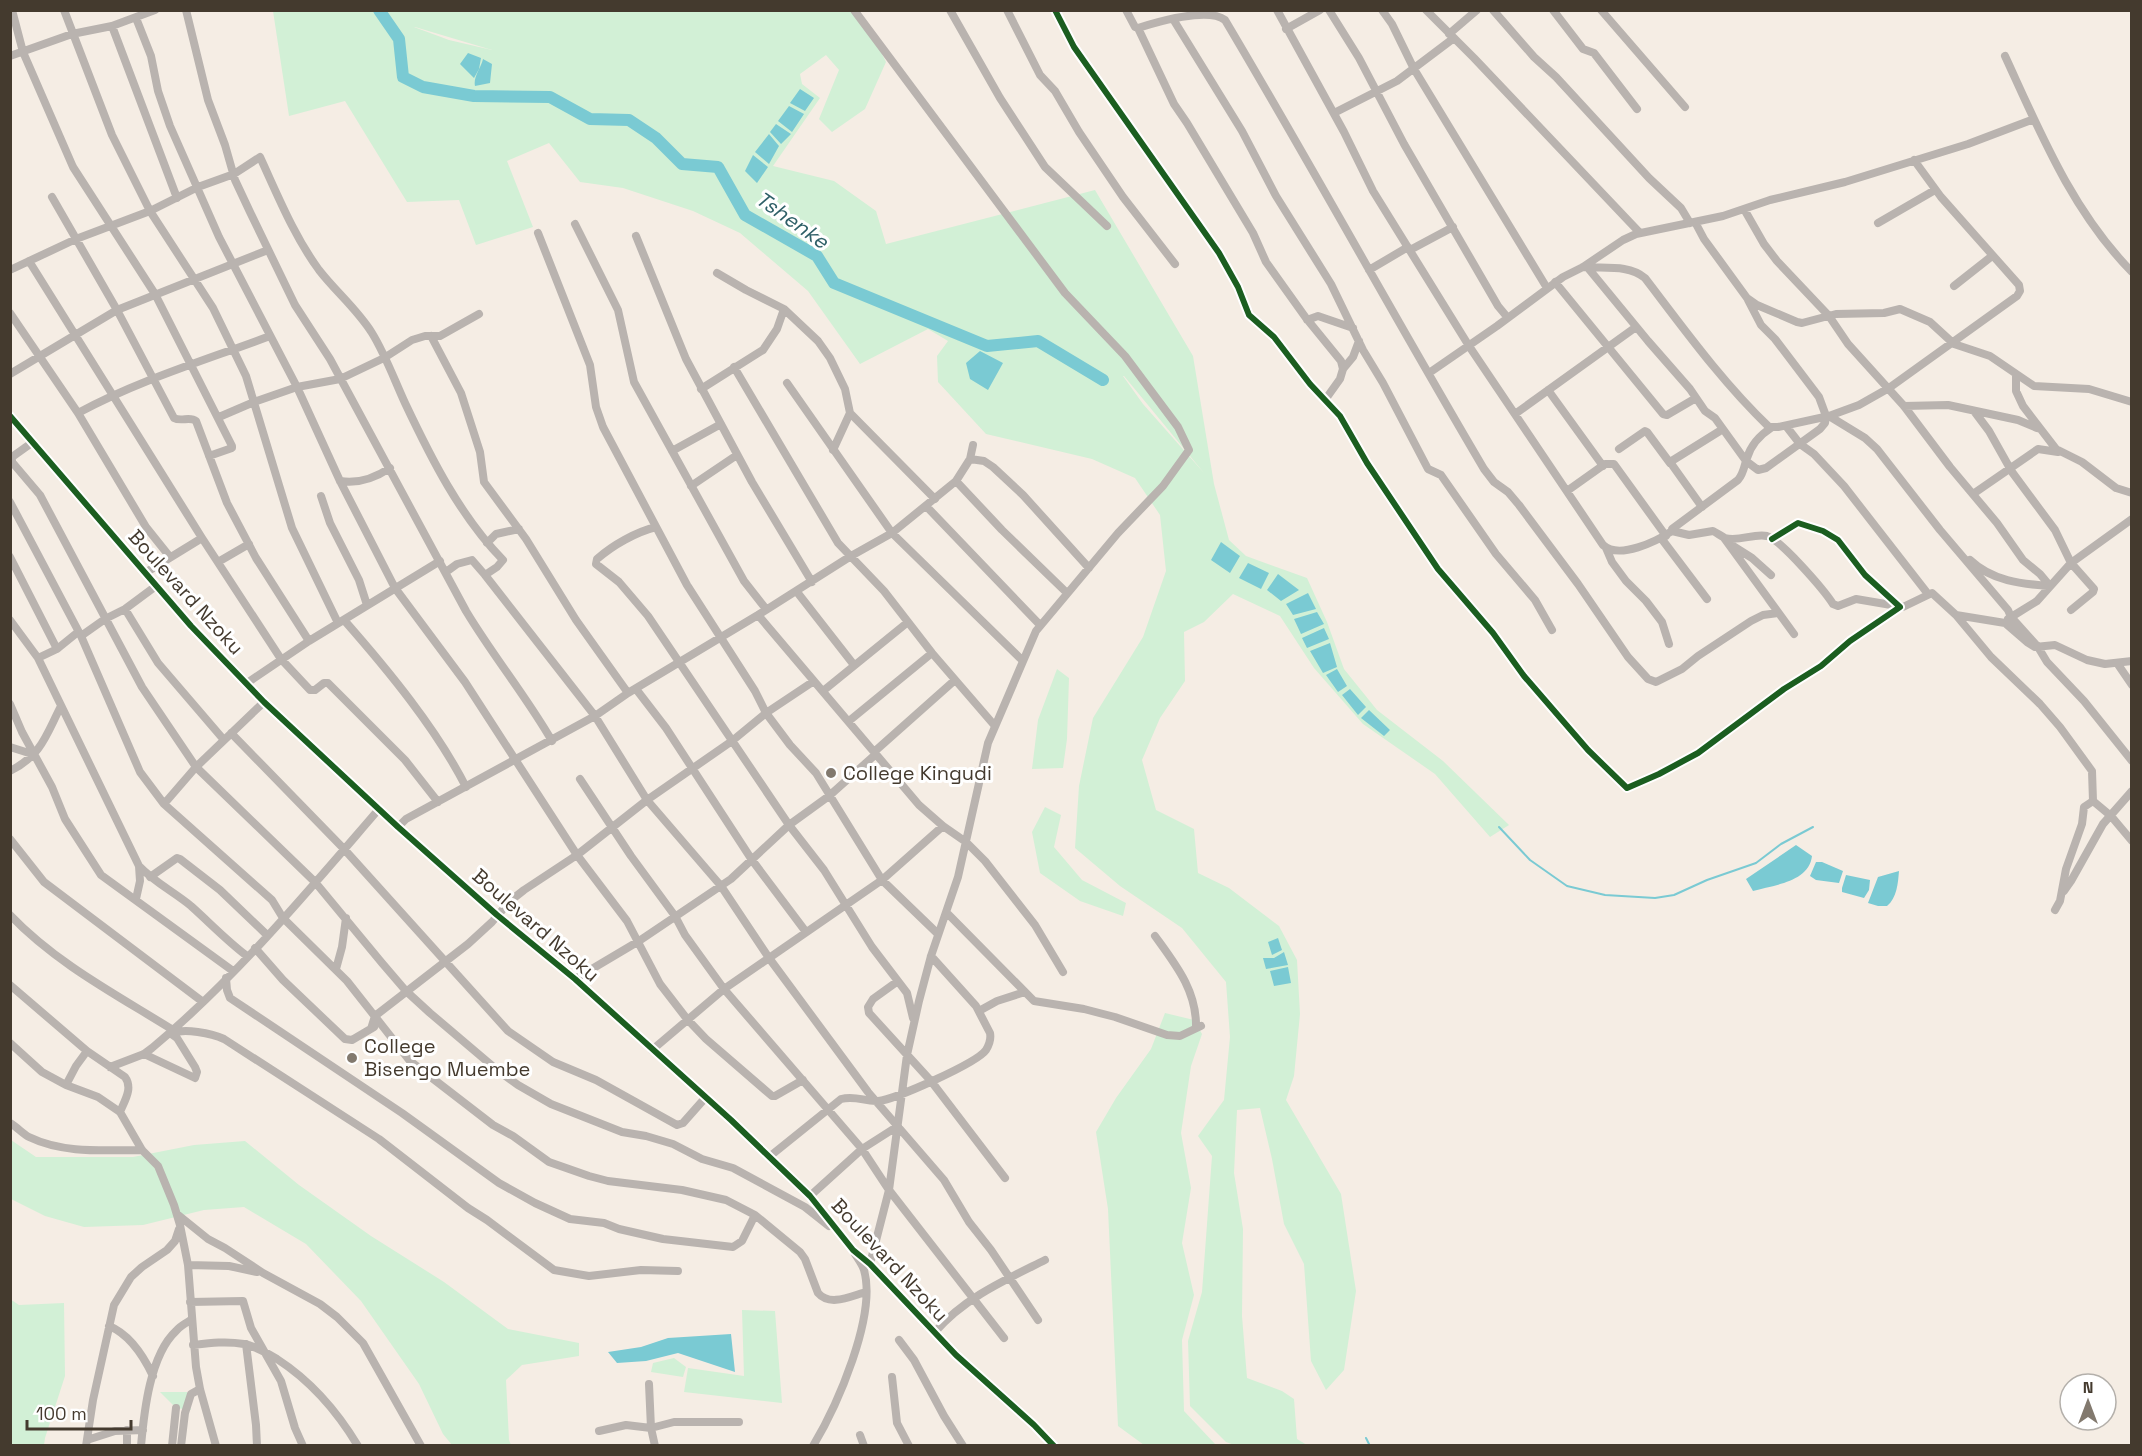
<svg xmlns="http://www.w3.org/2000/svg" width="2142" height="1456" viewBox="0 0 2142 1456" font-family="'Space Grotesk',sans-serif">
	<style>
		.green { fill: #d2f0d6; fill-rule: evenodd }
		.water { fill: #7acad3 }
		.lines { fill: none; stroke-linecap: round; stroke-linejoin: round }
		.stream { stroke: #7acad3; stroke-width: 2 }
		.river { stroke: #7acad3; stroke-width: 12 }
		.minor { stroke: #b9b3af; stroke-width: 8 }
		.cycleway-casing { stroke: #fff; stroke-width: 10 }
		.cycleway { stroke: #1b5e20; stroke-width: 6 }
		.poi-dot { fill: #82796e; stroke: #fff; stroke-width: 2 }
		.labels { text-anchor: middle; stroke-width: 6; stroke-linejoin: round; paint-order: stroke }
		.street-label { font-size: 20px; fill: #443a2e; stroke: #fff }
		.poi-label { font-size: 20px; fill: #443a2e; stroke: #fff; text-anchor: start }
		.water-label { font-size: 21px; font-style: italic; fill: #2f6068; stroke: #fff }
	</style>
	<rect width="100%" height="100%" fill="#f5ede4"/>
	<path class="green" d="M273 11H854L875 40 886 62 865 109 832 132 819 119 839 70 826 55 800 74 802 84 820 98 773 166 834 181 876 211 886 244 1095 190 1193 356 1214 484 1229 540 1246 556 1307 578 1327 622 1344 669 1377 710 1443 761 1509 825 1490 837 1435 774 1363 724 1314 668 1280 616 1233 594 1204 622 1184 632 1185 681 1160 718 1142 760 1156 810 1194 829 1198 873 1229 888 1279 926 1297 960 1300 1014 1294 1076 1286 1100 1341 1194 1356 1291 1344 1370 1326 1390 1311 1361 1304 1264 1284 1224 1272 1159 1260 1108 1237 1110 1234 1173 1243 1229 1242 1316 1247 1378 1282 1391 1294 1399 1297 1439 1307 1445 1237 1446 1226 1442 1190 1406 1188 1341 1202 1292 1212 1156 1198 1136 1224 1100 1230 1037 1226 982 1182 928 1120 886 1075 848 1079 786 1093 718 1143 637 1166 571 1160 515 1135 478 1092 459 986 434 938 382 937 356 948 341 928 329 860 364 808 291 740 233 693 211 623 188 580 182 549 143 507 161 533 227 476 245 459 200 407 202 345 101 289 116ZM414 27H415L492 50 449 40ZM1123 376H1124L1204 473 1143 404Z
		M1057 669 1069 678 1067 739 1063 768 1032 769 1038 720Z
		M1045 807 1061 815 1054 847 1082 880 1126 903 1123 916 1080 901 1040 873 1032 832Z
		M1165 1013 1194 1020 1202 1034 1191 1066 1181 1133 1191 1188 1182 1243 1194 1295 1182 1340 1184 1411 1216 1445H1144L1118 1426 1108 1209 1096 1132 1116 1098 1151 1049Z
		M11 1140 36 1157H133L194 1145 245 1141 299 1185 371 1236 444 1282 508 1329 579 1343V1356L522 1365 506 1380 509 1440 511 1445H452L443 1434 419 1384 361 1301 306 1244 244 1207 204 1210 143 1225 84 1227 45 1216 11 1199Z
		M10 1299 19 1305 64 1303 65 1376 45 1438 44 1445H11Z
		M742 1310 775 1311 782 1403 684 1392 688 1368 744 1376Z
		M674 1358 686 1367 683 1377 651 1372 653 1363Z
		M160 1392H187L191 1410 176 1408Z"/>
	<path class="water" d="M468 53 481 58 479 69 474 78 460 64Z
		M483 59 492 64 490 83 475 86C473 77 481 68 483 59Z
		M800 89 814 98 805 111 790 103Z
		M789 106 804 114 792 132 778 121Z
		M776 124 791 134 781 144 770 132Z
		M769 134 779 146 769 164 755 152Z
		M753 155 768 167 757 183 745 171Z
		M980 351 1003 363 988 390 970 379 966 363Z
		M1221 542 1240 556 1230 573 1211 560Z
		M1248 563 1269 573 1261 589 1239 578Z
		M1278 574 1299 590 1281 601 1267 590Z
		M1308 593 1316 609 1293 615 1286 604Z
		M1317 612 1324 624 1301 634 1294 619Z
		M1324 628 1329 639 1307 648 1302 638Z
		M1330 643 1337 667 1323 673 1310 651Z
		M1337 669 1347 686 1338 692 1326 675Z
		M1350 689 1366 707 1358 715 1342 695Z
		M1369 710 1390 730 1384 736 1361 718Z
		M1796 845 1812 856C1809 882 1774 885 1753 891L1746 879Z
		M1816 862H1822L1843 871 1839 883 1816 880 1810 876Z
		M1899 871C1898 883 1897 898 1887 906H1878L1868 903 1878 877Z
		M1846 875 1870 880 1869 890 1864 898 1842 892V888Z
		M1278 938 1282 950 1272 955 1268 942Z
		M1284 952 1288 965 1266 969 1263 958H1274Z
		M1288 967 1291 983 1274 986 1270 971Z
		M731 1334 735 1372 678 1353 646 1361 617 1363 608 1352 641 1347 668 1338Z"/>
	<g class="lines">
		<path class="stream" d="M1499 827 1530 860 1567 886 1605 895 1655 898 1674 895 1707 880 1756 863 1781 844 1813 827
			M1366 1438 1370 1446"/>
		<path class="river" d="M379 10 399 39 403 77 423 87 474 96 550 97 590 119 629 120 656 138 682 164 718 167 745 215 817 256 834 283 987 346 1038 341 1103 380"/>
		<path class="minor" d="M12 10 23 52 73 167 155 294 232 446V448L209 456
			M64 10 112 135 150 211 213 308 246 376 292 528 338 623
			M186 10 208 100 225 145 235 180 250 212 295 305 330 359 466 611C493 656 526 696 552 741
			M854 10 1065 293 1125 356 1178 427 1189 450 1163 486 1118 533 1036 631 988 743 958 877 931 956 919 1001 907 1055 889 1190 870 1264
			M950 10 1000 98 1045 167 1107 226
			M1007 10 1040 75 1055 91 1079 132 1123 197 1175 264
			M1055 10 1074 47 1219 253 1238 287 1249 315 1274 337 1310 384 1340 416 1367 463 1438 569 1493 633 1524 676 1588 750 1627 788 1659 774 1698 753 1784 689 1821 666 1850 641 1900 607 1865 575 1838 540 1823 531 1798 523 1772 539
			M1126 10 1135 27 1138 28C1157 22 1208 7 1225 20 1313 168 1396 320 1484 469L1494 482 1508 492 1519 505 1578 584 1628 657 1648 679 1656 682 1682 669 1698 656 1751 621 1763 615 1778 613
			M1277 10 1344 132 1373 191 1469 346 1603 545C1619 560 1657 541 1672 531
			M1329 10 1359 58 1404 144 1498 306 1508 318
			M1382 10 1392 24 1414 69 1547 288
			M1426 10 1474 58 1640 233
			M1493 10 1534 57 1556 77 1649 178 1681 208 1690 223
			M1553 10 1583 49 1594 53 1637 109
			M1601 10 1685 107
			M136 18 151 56 158 91 170 126 219 237 297 387 340 481 395 588 465 682 577 855 627 921 660 984 687 1019 706 1039 772 1096H775L803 1080
			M1173 19 1242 131 1276 196 1331 284 1363 350 1383 383 1428 469 1441 475 1496 554 1535 600 1552 630
			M112 26 177 198
			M1138 28 1174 104 1187 123 1253 233 1266 262 1306 318 1341 361 1343 369
			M1286 29 1320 10
			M1449 34 1477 10
			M10 56 72 34 112 26 155 10
			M2005 56C2040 132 2072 211 2132 272
			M1334 113 1397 81 1454 38
			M52 197 117 310 174 418C181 422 190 416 196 421L227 503 256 558 309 641
			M1744 209 1764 244 1777 261 1829 316 1848 344 1904 406 1950 467 1997 523 2023 560 2040 574 2050 586
			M1695 222 1704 239 1747 298 1757 305 1797 322 1802 323 1836 314 1884 313 1900 309 1930 322 1954 344 1990 356 2034 386 2089 389 2132 402
			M1878 223 1935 190
			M575 224 618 310 634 382 744 581 766 609
			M538 233 590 365 596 407 603 427 687 585 755 691 766 713 790 745 816 773 882 880 938 934
			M636 236 686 359 752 482 812 582
			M1410 250 1453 227
			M29 261 202 538 281 659 310 690H315L324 683H328L405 760 438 802
			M1583 267C1604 269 1628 264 1645 278 1684 329 1722 382 1769 427H1778L1829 416 1859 405 1889 388 2017 296 2020 291 2019 285 1941 197 1914 160
			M1588 268 1648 341 1690 389 1705 411 1715 418 1746 461 1758 470 1766 468 1820 429 1825 423 1826 416 1819 397 1775 339 1761 325 1748 300
			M10 270 76 239 150 211 198 187 234 174 260 157C278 196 294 236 319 270 336 292 357 309 372 333 385 354 394 379 405 403 431 458 460 516 503 560L497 567 485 575
			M1369 270 1408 247
			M717 273 746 290 784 309 818 341 830 358 845 389 850 413 935 499
			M1555 282 1663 414 1667 415 1696 398
			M1954 286 1992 256
			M10 313 78 413 146 527 170 557
			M1307 320 1318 316 1353 328
			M431 336 461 393 480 452 484 482 526 539 576 620 628 693
			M734 367 838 543 884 591 932 653 995 726
			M1429 373 1497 326 1563 277 1583 267 1623 240 1636 234 1723 216 1770 200 1845 182 1968 144 2034 119
			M10 374 117 310 268 250
			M2016 376V391L2023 406 2056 449 2082 462 2116 488 2132 493
			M787 383 892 533 1023 661
			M701 389 763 350 777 329 784 309
			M1548 390 1603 466
			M1325 400 1340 379 1343 369 1353 357 1359 341
			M1904 406 1948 405 2018 420 2037 428
			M1974 411 1989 431 2012 472 2055 530 2071 563 2094 589 2093 592 2071 610
			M78 413C139 380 206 360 270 336
			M1515 414 1636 327
			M10 416 191 626 264 702 398 827 497 915 575 979 731 1120 810 1196 853 1250 870 1264 956 1355 1034 1425 1054 1446
			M1829 416 1865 438 1877 449 1940 530 2008 610 2011 617 2038 647 2047 662 2084 701 2132 761
			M219 417 254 402 297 387 340 379 384 358 412 340 425 336H440L479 314
			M1786 426 1800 444 1814 454 1844 486 1928 594
			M1771 428C1760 435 1751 445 1747 458 1744 466 1744 473 1738 480L1672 529V531L1689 535 1713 531C1717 533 1721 536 1725 538 1739 542 1754 533 1767 536 1781 540 1824 590 1833 604L1838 606 1856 599 1903 607 1932 593 1956 615 2005 623 2027 642 2035 647 2055 645 2087 660 2105 664 2132 661
			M33 442 12 457V462L40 495 142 687 196 767 315 882 382 963 406 991 430 1013 496 1069 518 1085 551 1104 622 1132 646 1136 673 1144 702 1159 733 1168 805 1207 829 1226
			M1619 449 1645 431 1647 432 1670 463
			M833 450 850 413
			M672 451 721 424
			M970 459 984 461 993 467 1023 495 1089 568
			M340 481C358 484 375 478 390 468
			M956 481 1002 530 1067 593
			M691 486 737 455
			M1567 491 1605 464H1614L1666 536
			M1973 494 2038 449 2058 452
			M321 496 330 523 359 580 367 605
			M10 502 81 636 140 772 164 804 272 900 283 918 347 981 410 1061 493 1125 513 1136 549 1162 589 1176 608 1181 682 1190 726 1200 755 1215 800 1252 805 1259 818 1293C830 1307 851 1296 866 1292
			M926 506 1040 625
			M1702 507 1670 462 1723 429
			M656 527C636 532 613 545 597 559L596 564 619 582 648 616 789 825 824 870 872 947 907 993 913 1018
			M1661 538 1707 599
			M1724 538 1794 634
			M487 543 496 534 519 529
			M1733 546 1752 558 1771 575
			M1606 548 1612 562 1626 581 1646 601 1662 622 1669 644
			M10 557 57 649
			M1970 560C1992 581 2021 584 2050 586
			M218 562 249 544
			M446 572 457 564 472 560 485 575 595 716 647 800 721 886 769 958 868 1092 944 1180 969 1222 991 1250 1038 1320
			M145 573 202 538
			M797 592 854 665
			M125 609 158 663 224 740
			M758 615 919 805 943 826 966 842 985 861 1035 925 1063 972
			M1956 615 1991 657 2040 704 2060 727 2092 771 2093 801 2084 807 2082 824 2066 869 2060 901 2055 910
			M2008 619 2037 601 2071 563 2132 519
			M10 620 38 658 139 866 140 881 136 899
			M344 620C387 669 436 728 466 787
			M81 636 105 619 125 609 156 586
			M38 658 57 649 78 632
			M2117 663 2132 685
			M247 683 309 641 440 561
			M636 689 666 728 752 860 806 932
			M823 691 908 622
			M10 704 22 732 52 787 65 819 101 875 233 971
			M849 721 932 653
			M231 733 344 849 508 1031 553 1062 596 1080 677 1125 683 1123 706 1097
			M10 747 32 754
			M874 752 955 680
			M10 771C42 755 46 735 61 706
			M580 779 631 856 675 916 685 935 724 989 862 1149 889 1190 1004 1338
			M2093 801 2111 816 2132 841
			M164 804 196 767 264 702
			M398 827 406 819 595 716 628 693 758 615 851 556 892 533 956 481 970 459 973 445
			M10 839 44 882 203 1002
			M139 866C154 882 174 892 191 906 210 923 227 941 247 956
			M150 877 177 858 180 859 220 890 267 935
			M2064 891 2071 881 2103 824 2132 791
			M947 913 1034 1001 1084 1009 1115 1017 1167 1035 1180 1036 1201 1026
			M10 915C57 964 117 995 173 1030
			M1155 936C1176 965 1197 991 1196 1028
			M255 948 283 980 345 1039 352 1040 374 1027
			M336 969 342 947 346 918
			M226 978 227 990 230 998 402 1113 499 1183 535 1203 570 1219 604 1223 619 1229 663 1239 733 1247 742 1241 755 1215
			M575 979 639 941 731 879 789 825 829 796 876 754
			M898 981 873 999 868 1007 869 1013 931 1081 1005 1178
			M10 985 87 1051 125 1077C133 1088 125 1100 120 1112
			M979 1011 997 1001 1025 992
			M371 1029 375 1016 468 944 492 922 510 901 524 890 577 855 647 800 732 741 766 713 814 681
			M173 1034C182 1027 213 1034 224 1039L379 1139 468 1208 487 1220 554 1270 589 1276 641 1270 678 1271
			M10 1043 42 1072 66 1085 98 1097 120 1112 142 1150 158 1166 174 1205 180 1225 188 1265 196 1367 200 1389 216 1446
			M652 1050 724 989 882 880 943 826
			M144 1054 195 1078 197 1072 195 1067 177 1038 170 1033
			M110 1067 144 1054 152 1048C236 978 308 891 379 809
			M66 1085 76 1066 87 1051
			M10 1123C17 1127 23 1134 29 1137 64 1154 105 1150 142 1150
			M769 1157 841 1099C856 1095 865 1102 878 1101 894 1100 977 1063 986 1050 989 1045 991 1038 990 1033L976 1006 931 956
			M810 1196 862 1149 898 1126
			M177 1214 208 1239 225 1248 263 1273 320 1304 337 1317 363 1343 421 1446
			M188 1265 229 1266 257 1272
			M190 1302 243 1301 251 1328 281 1381 295 1428 303 1446
			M109 1326C129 1334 144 1357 153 1376
			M935 1332C964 1298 1005 1280 1045 1260
			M899 1340 914 1360 944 1416 963 1446
			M246 1344 256 1425 257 1446
			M193 1345C210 1343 226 1341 244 1344 255 1346 267 1353 277 1359 311 1381 337 1411 358 1446
			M892 1377 897 1423 909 1446
			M649 1384 651 1428 655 1446
			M599 1431 626 1425 651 1428 674 1422H739
			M860 1435 864 1446
			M87 1440 115 1431 143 1430
			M86 1446 93 1400 114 1305 131 1277 142 1267 167 1250 175 1241 179 1229
			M127 1446V1430
			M141 1446C144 1412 150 1355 176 1331 180 1326 186 1323 191 1320
			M172 1446 176 1408
			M181 1446 185 1413 191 1394 200 1389
			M813 1446C837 1406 877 1316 864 1270 862 1264 858 1259 855 1254"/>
		<defs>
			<path id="cycleway" d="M1055 10 1074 47 1219 253 1238 287 1249 315 1274 337 1310 384 1340 416 1367 463 1438 569 1493 633 1524 676 1588 750 1627 788 1659 774 1698 753 1784 689 1821 666 1850 641 1900 607 1865 575 1838 540 1823 531 1798 523 1772 539
				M10 416 191 626 264 702 398 827 497 915 575 979 731 1120 810 1196 853 1250 870 1264 956 1355 1034 1425 1054 1446"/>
		</defs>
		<use href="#cycleway" class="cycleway-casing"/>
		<use href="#cycleway" class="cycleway"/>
	</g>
	<g class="poi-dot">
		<circle cx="831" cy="773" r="6"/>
		<circle cx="352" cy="1058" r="6"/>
	</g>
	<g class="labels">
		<g class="street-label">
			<text transform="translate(186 592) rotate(48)" y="7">Boulevard Nzoku</text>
			<text transform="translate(536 925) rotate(41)" y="7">Boulevard Nzoku</text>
			<text transform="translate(890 1260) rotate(47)" y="7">Boulevard Nzoku</text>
		</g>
		<g class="poi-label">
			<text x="843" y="780">College Kingudi</text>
			<text x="364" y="1053">College<tspan x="364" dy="23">Bisengo Muembe</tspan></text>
		</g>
		<g class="water-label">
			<text transform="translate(792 220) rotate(35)" y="7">Tshenke</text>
		</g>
	</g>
	<rect width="2142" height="1456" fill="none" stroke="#443a2e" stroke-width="24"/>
	<g transform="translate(2088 1402)"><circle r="28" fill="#ffffff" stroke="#b4b0ab" stroke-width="1.5"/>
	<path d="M0-4.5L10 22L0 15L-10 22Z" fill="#82796e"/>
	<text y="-9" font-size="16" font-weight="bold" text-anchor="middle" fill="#443a2e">N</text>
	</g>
	<path d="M27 1420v9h104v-9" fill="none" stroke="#443a2e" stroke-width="3"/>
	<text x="36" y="1420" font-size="18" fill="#443a2e" stroke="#ffffff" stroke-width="4.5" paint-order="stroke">100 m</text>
</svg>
